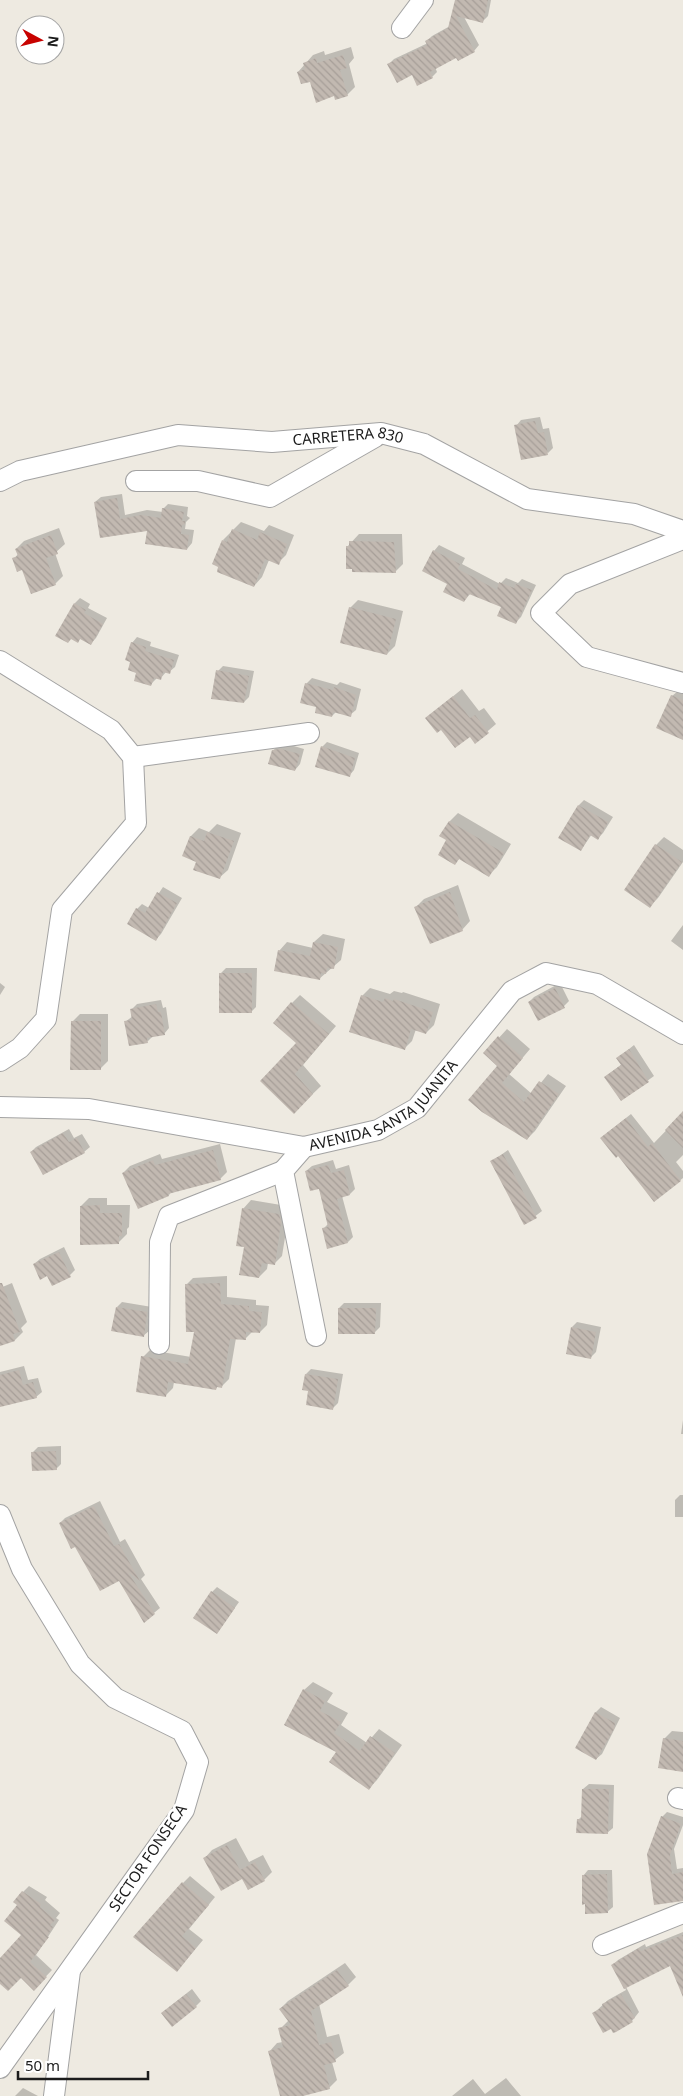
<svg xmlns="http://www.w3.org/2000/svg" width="683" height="2096" viewBox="0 0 683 2096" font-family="'Noto Sans',sans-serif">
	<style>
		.shadow { fill: #0003 }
		.building { fill: url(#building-back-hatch) }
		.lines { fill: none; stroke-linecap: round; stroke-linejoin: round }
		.minor-casing { stroke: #a3a3a3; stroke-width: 22 }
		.minor { stroke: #fff; stroke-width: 20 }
		.labels { text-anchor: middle; stroke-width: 5; stroke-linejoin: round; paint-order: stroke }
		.street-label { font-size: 15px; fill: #1c1c1c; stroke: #fff }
	</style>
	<defs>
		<pattern id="building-back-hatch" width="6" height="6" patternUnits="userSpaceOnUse" patternTransform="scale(1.25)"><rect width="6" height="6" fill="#c2b9b1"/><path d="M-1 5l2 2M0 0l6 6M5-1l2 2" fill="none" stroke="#a69e98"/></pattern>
	</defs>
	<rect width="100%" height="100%" fill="#eeeae1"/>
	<path class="shadow" d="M456 0H491L488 16 483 21 464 17 479 45 474 51 456 56 435 67 437 72 432 77 413 74 389 64 394 59 428 43 427 41 432 36 450 26Z
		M351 47 354 58 349 64 355 87 347 95H335L298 72 313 55 324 51 325 55Z
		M540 417 543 429 549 428 553 448 548 453 516 426 521 420Z
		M122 494 125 515 147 510 163 512V509L168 504 188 507 187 516 190 518 186 522 185 529 194 530 192 543 187 549 149 529 101 537 95 502 101 497Z
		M241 522 264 531 269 525 294 535 286 555 278 563 269 560 262 577 254 586 223 540Z
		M59 528 65 544 55 553 63 576 55 584 23 568 14 559 18 554 16 549 24 541Z
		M359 534H402L403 564 395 572 347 547Z
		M439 545 465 558 462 564 500 584 506 578 518 583 522 579 536 585 521 617 516 622 502 607 471 593 464 601 449 583 434 551Z
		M80 598 90 604 88 608 107 618 96 638 91 643 81 638 78 641 72 638 75 603Z
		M358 600 403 611 395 646 387 654 350 608Z
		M137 637 151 642 150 646 179 655 175 667 169 672H166L160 679 157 678 150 685 138 672 132 661V643Z
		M223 666 254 671 249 697 244 702 218 671Z
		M312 678 337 685 340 682 361 689 356 710 350 715 336 712 332 716 318 706 306 684Z
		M462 689 479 711 484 708 496 724 475 742 470 735 435 711Z
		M678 691 683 693V739L672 696Z
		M327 742 359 753 354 770 349 776 322 747Z
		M287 744 304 749 300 764 295 770 273 751 278 745Z
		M584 800 613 817 603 833 598 838 592 834 581 850 579 805Z
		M458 813 511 844 497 867 489 875 460 858 455 863 448 840 441 836 450 821Z
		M217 824 241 833 228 870 219 878 198 861 184 856 191 836 199 828 209 832Z
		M664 837 683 850V862L658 898 650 906 626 889 656 845Z
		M458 885 470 921 462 930 416 907 424 899Z
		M163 887 182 898 161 934 156 939 137 909 142 904 149 908Z
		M683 925V950L671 941Z
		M323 934 345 939 341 960 319 979 279 951 287 942 313 948 314 942Z
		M226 968H257L256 1007 251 1012 221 973Z
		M0 983 5 987 0 995Z
		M560 983 569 1001 564 1006 529 1002 534 997Z
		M370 988 390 994 394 991 402 993 403 992 440 1004 434 1025 426 1033 416 1029 412 1041 404 1049 362 996Z
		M300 995 336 1026 303 1065 321 1086 294 1112 261 1081 298 1043 292 1003Z
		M161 1000 163 1008 166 1007 169 1028 164 1034 153 1036 148 1041 125 1022 133 1016 131 1010 137 1004Z
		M80 1014H108V1061L100 1069 72 1022Z
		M507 1029 530 1049 509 1074 532 1094 548 1074 566 1086 535 1131 527 1139 483 1111 499 1066 485 1053Z
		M634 1045 654 1076 621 1100 605 1077 622 1064 618 1058Z
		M683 1113V1155L676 1162 683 1171V1178L654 1201 607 1133 631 1114 654 1143Z
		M69 1129 74 1138 82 1134 90 1147 84 1152H31L36 1147Z
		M220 1144 227 1172 220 1179 172 1191 169 1195 138 1207 123 1173 130 1166 160 1154 162 1159Z
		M508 1150 542 1211 525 1224 491 1162Z
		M333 1160 336 1169 349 1165 355 1189 350 1194 342 1196 353 1237 348 1242 323 1229 329 1223 319 1188 306 1171 312 1166Z
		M89 1198H107V1205H130L129 1227 127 1229V1234L119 1242 81 1206Z
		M251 1200 287 1206 289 1213 282 1256 274 1264 268 1263 267 1269 259 1277 245 1246 243 1209Z
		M64 1247 75 1270 70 1275H47L34 1264 40 1259Z
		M227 1276V1297L256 1300V1305L269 1306 267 1325 260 1332 253 1331 245 1339 236 1338 229 1379 222 1386H218L216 1388 174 1382 173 1388 166 1395 143 1357 150 1350 191 1357 195 1330 186 1285 193 1278Z
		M12 1283 27 1322 21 1328 23 1332 15 1340 0 1342V1288Z
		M122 1302 152 1307 149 1331 143 1336 117 1307Z
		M344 1303H381L380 1327 375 1332 339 1308Z
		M577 1322 601 1327 596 1352 591 1357 572 1327Z
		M24 1366 28 1380 38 1378 42 1392 36 1397H0V1372Z
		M311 1369 343 1374 338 1403 333 1408 309 1390 306 1374Z
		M683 1420V1434H681Z
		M61 1446V1464L56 1469 33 1452 38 1447Z
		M680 1495H683V1517H675V1500Z
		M100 1501 120 1542 125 1539 145 1575 141 1579 160 1608 144 1621 119 1579 76 1545 60 1523 65 1518Z
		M217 1587 239 1602 217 1633 212 1592Z
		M313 1682 333 1693 327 1702 348 1713 341 1725 367 1743 379 1729 402 1745 377 1780 369 1788 337 1752 304 1690Z
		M601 1707 620 1718 602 1754 596 1759 577 1748 596 1712Z
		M672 1731 683 1732V1770L664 1739Z
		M589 1784 614 1785 613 1828 607 1833 578 1820 583 1815V1789Z
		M667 1812 683 1817V1825L674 1849 677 1869 683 1868V1900L655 1904 662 1817Z
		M236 1838 249 1862 263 1855 272 1872 264 1880 249 1888 243 1878 204 1859 212 1850Z
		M588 1870H612L613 1907 607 1912 583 1876Z
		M190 1876 215 1897 189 1929 203 1940 177 1971 183 1883Z
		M29 1886 47 1897 45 1900 60 1913 56 1918 59 1920 36 1955 52 1970 34 1989 21 1977 0 1982V1959L23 1935 19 1905 23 1892Z
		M683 1932V1977L671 1965 626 1987 639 2012 632 2021 611 2028 594 2013 608 2000 626 1990 613 1965 618 1960 645 1944 646 1947Z
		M345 1963 356 1977 348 1985 319 2004 327 2037 339 2034 344 2053 332 2062 337 2080 329 2088 298 2096H281L269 2052 277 2043 283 2042 280 2029 289 2020 280 2009 288 2001Z
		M192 1989 201 2001 196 2006 168 2008Z
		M506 2078 521 2096H452L473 2079 485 2094Z
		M23 2088 38 2096H15Z"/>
	<path class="building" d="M455 0H488L483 23 456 16 475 52 458 61 456 58 430 72 433 78 417 86 412 75 397 83 387 64 427 45 425 41 448 28Z
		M343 55 347 68 340 70 348 96 335 100 334 96 316 103 310 82 301 84 297 72 305 69 303 63 316 58 317 63Z
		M535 421 538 433 544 432 548 455 521 460 514 425Z
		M117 498 120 519 141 515 161 518 162 508 184 512 182 521H185V524L182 525 181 534 189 535 187 550 145 544 147 531 100 538 94 502Z
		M232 529 257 540 260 532 287 544 279 565 265 559 254 587 217 572 218 567 212 564 222 540 227 542Z
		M51 535 58 554 46 558 56 585 31 594 22 570 17 572 12 558 18 556 15 549Z
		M349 541 394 542 396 573 352 572V569H346V546H349Z
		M433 550 460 564 458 569 497 590 499 582 514 588 516 584 532 590 516 624 497 616 501 607 469 594 464 602 443 592 447 584 422 571Z
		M74 603 86 610 84 613 103 624 91 645 80 639 78 643 71 639 68 643 55 636Z
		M349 607 396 619 387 655 340 643Z
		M131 642 146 647 145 651 174 660 170 674 163 672 161 680 154 678 151 686 134 681 136 673 128 670 130 662 125 660Z
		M216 670 249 676 244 703 211 699Z
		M305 683 333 690 334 687 356 695 351 717 333 712 332 717 315 713 316 707 300 703Z
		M671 695 683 700V740L656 728Z
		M453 696 470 718 475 715 489 733 475 744 470 737 455 748 441 730 437 733 425 718Z
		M321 746 355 758 350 777 315 767Z
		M281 749 300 754 295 771 268 764 272 750Z
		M578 805 608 822 598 840 590 835 581 851 558 838Z
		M449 821 504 853 489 877 459 859 455 865 438 855 446 840 439 836Z
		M207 832 234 841 220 879 193 870 196 862 182 856 190 836 204 841Z
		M655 844 682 862 650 908 624 890Z
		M157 892 177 903 156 941 127 924 136 908 145 913Z
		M450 892 463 931 430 944 414 907Z
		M313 942 338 947 334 969 327 968 326 974 321 973 320 980 274 971 278 950 310 956Z
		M219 973H252V1013H219Z
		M555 988 565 1008 538 1021 528 1002Z
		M361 995 383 1002 385 998 393 1001 394 999 433 1012 426 1034 411 1029 405 1050 349 1032Z
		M291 1002 329 1034 295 1074 313 1094 294 1114 260 1081 296 1043 273 1023Z
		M156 1004 158 1012H161L165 1035 147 1038 148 1043 129 1046 124 1021 132 1020 130 1009Z
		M71 1021H101V1070H70Z
		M498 1036 523 1058 502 1083 524 1102 539 1081 559 1094 527 1140 482 1112 468 1100 497 1066 483 1053Z
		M629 1049 649 1082 621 1101 604 1077 621 1065 616 1058Z
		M683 1111V1148L665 1130Z
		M626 1118 648 1147 652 1143 681 1181 654 1202 618 1156 616 1158 600 1138Z
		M63 1133 69 1142 77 1138 85 1153 43 1175 30 1152Z
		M213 1150 221 1180 168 1194 169 1196 138 1209 122 1173 153 1160 155 1165Z
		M503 1154 537 1218 524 1225 490 1161Z
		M328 1165 331 1173 344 1170 350 1195 337 1199 348 1243 327 1249 322 1228 328 1227 319 1189 310 1191 305 1171Z
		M100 1205V1213H122V1236H119V1244L80 1245V1206Z
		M242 1208 279 1214 281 1222 275 1265 262 1263 259 1278 239 1275 244 1247 236 1246Z
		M59 1252 71 1277 52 1286 47 1276 40 1280 33 1264Z
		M0 1283H2L20 1332 13 1334 15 1341 0 1346Z
		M220 1283 221 1304 249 1306V1311L262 1312 260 1333 246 1332V1340L230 1339 222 1388 217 1387 216 1390 168 1382 166 1397 136 1392 141 1356 188 1364 194 1332H186L185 1284Z
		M116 1307 147 1312 144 1337 111 1331Z
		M338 1308H376L375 1334H338Z
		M571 1327 596 1332 591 1359 566 1354Z
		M19 1370 23 1385 33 1382 37 1398 0 1407V1375Z
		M305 1374 338 1379 333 1410 306 1405 308 1391 302 1390Z
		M56 1451 57 1470 32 1471 31 1452Z
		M94 1506 114 1546 119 1544 140 1581 128 1572 155 1614 144 1623 119 1581 100 1591 75 1547 71 1549 59 1523Z
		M211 1591 235 1608 217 1634 193 1618Z
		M303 1689 325 1701 320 1711 341 1722 334 1733 360 1751 370 1736 395 1753 369 1790 329 1762 336 1752 284 1725Z
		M595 1712 615 1723 614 1729 596 1760 575 1748Z
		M663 1738 683 1741V1772L658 1768Z
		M582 1789H609L608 1834 576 1833 577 1819H581Z
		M661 1816 681 1824 670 1855 672 1874 683 1872V1901L654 1905 647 1854Z
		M227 1845 240 1870 255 1862 265 1881 248 1890 242 1879 221 1891 203 1858Z
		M607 1874 608 1913 585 1914V1904L582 1905V1875Z
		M182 1882 209 1905 182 1936 196 1948 177 1972 133 1937Z
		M22 1891 41 1904 40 1907 55 1920 50 1925 53 1927 47 1936 49 1937 30 1962 47 1977 34 1991 21 1978 8 1991 0 1984V1958L21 1935 4 1921 17 1905 13 1902Z
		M683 1935V1997L670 1966 624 1989 611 1965 639 1948 641 1951Z
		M337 1970 349 1986 311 2011 319 2045 331 2042 336 2062 324 2065 330 2089 303 2096H280L268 2051 283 2047 278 2028 291 2025 279 2009Z
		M186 1994 197 2007 172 2027 161 2013Z
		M621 1994 635 2018 631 2020 633 2022 616 2032 613 2033 611 2029 603 2033 592 2013 603 2007 602 2004Z"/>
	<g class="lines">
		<defs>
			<g id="minor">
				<path d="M402 28 423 0"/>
				<path id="s1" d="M0 481 20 471 178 435 272 442 381 433 424 444 527 499 634 514 683 531"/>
				<path d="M136 481H198L270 497 375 437"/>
				<path d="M683 539 570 584 541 613 587 657 683 683"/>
				<path d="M0 661 111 730 133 757 136 823 62 910 46 1019 20 1048 0 1061"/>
				<path d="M133 757 309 733"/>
				<path id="s2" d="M0 1107 89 1109 304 1147 378 1130 417 1108 512 991 546 973 597 984 683 1034"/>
				<path d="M304 1147 283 1171 316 1336"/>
				<path d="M159 1344 160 1242 169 1216 283 1171"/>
				<path d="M0 1515 22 1569 80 1664 115 1698 182 1731 198 1762 184 1810 0 2068"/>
				<path d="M678 1798 683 1799"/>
				<path d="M603 1945 683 1913"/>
				<path d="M54 2096 70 1971"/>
			</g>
		</defs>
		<use href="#minor" class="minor-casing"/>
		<use href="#minor" class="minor"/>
	</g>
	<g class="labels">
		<g class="street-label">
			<text dy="5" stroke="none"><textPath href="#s1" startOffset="355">CARRETERA 830</textPath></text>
			<text dy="5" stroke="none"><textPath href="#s2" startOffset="400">AVENIDA SANTA JUANITA</textPath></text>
			<text transform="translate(148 1858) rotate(-56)" y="5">SECTOR FONSECA</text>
		</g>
	</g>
	<g transform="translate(40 40) rotate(97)"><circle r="24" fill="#ffffff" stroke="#a4a4a4"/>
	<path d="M0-4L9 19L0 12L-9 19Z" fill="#c80200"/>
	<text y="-8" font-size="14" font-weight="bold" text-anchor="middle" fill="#1c1c1c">N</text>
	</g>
	<path d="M18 2071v8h130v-8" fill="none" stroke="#1c1c1c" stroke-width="2.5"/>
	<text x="25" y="2071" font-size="15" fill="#1c1c1c" stroke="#ffffff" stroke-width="4" paint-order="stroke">50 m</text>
</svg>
